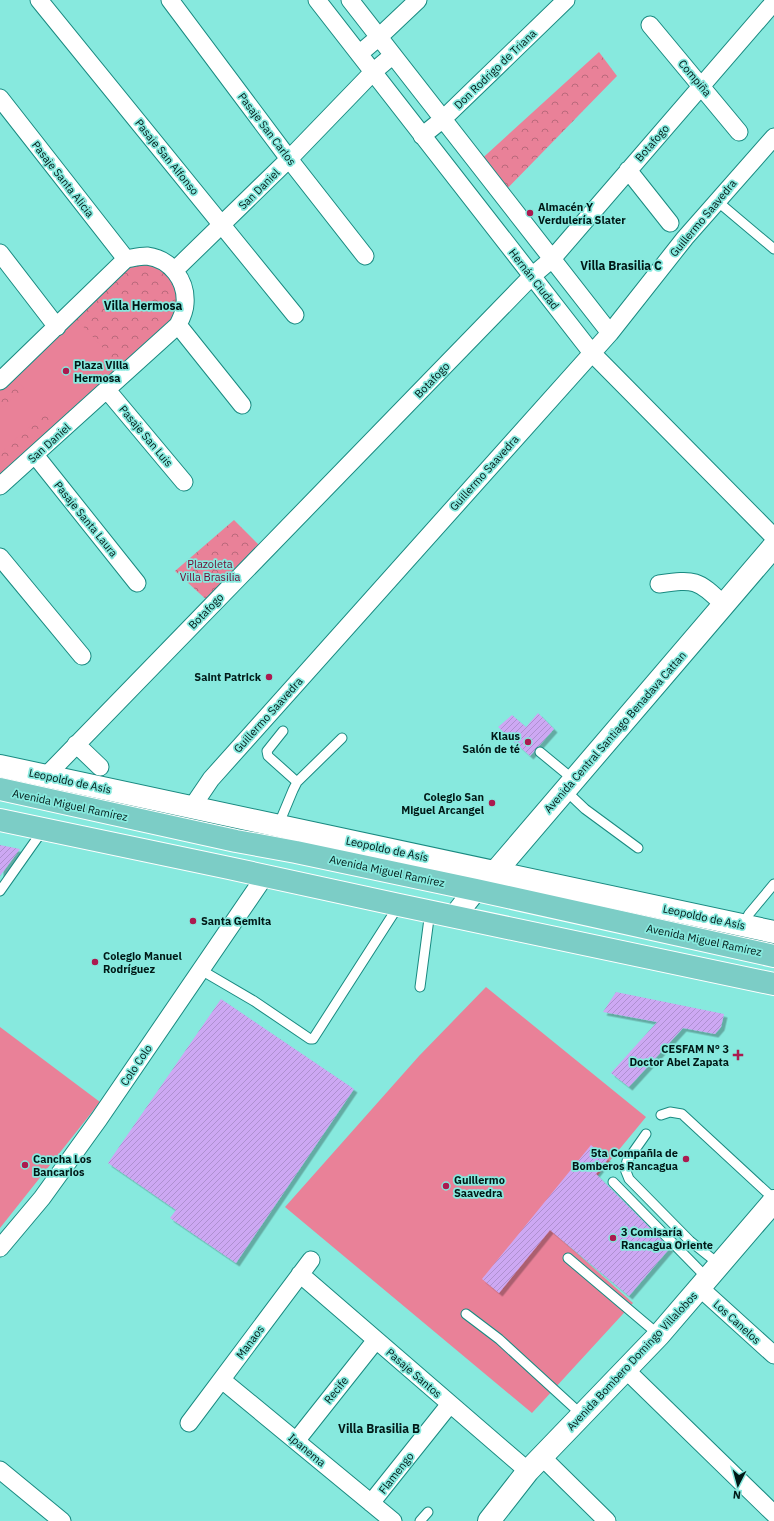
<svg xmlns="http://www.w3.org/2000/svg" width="774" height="1521" viewBox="0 0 774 1521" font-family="'IBM Plex Sans',sans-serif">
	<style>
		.park { fill: url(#park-crowns) }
		.garden { fill: #e98198 }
		.building { fill: url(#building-hatch); filter: url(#shadow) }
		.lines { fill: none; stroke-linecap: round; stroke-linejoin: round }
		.lane-casing { stroke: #198a81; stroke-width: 11 }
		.street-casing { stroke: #198a81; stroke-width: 19 }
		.secondary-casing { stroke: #198a81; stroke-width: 24 }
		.primary-casing { stroke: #fff; stroke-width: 24 }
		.lane { stroke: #fff; stroke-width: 9 }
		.street { stroke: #fff; stroke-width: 17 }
		.secondary { stroke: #fff; stroke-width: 22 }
		.primary { stroke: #7ccdc6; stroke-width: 22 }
		.poi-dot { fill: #ab1a4f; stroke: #87e9de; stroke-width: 1.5 }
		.labels { text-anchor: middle; stroke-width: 3.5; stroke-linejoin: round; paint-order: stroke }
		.street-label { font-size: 11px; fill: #001917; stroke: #87e9de }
		.poi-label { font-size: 11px; font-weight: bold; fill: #001917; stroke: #87e9de; text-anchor: start }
		.park-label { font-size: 11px; fill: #710931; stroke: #87e9de }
		.neighbourhood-label { font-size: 12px; font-weight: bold; fill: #001917; stroke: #87e9de }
	</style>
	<defs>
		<pattern id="park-crowns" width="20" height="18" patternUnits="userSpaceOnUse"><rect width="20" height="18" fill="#e98198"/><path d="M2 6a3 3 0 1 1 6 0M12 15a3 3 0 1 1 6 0" fill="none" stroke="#ba697b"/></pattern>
		<pattern id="building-hatch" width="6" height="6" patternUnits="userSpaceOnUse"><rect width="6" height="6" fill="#cda8f3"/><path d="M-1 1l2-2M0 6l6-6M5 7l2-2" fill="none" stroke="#ae90d0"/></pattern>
		<filter id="shadow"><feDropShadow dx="3.5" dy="3.5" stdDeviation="0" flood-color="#0004"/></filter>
	</defs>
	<rect width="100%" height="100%" fill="#87e9de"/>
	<path class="park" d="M599 52 617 76 500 196 476 164Z
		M126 259 175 270 178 325 0 486V381Z
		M234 520 263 549 210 603 175 571Z"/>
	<path class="garden" d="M77 320 118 364 55 423 46 412 0 453V409L24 388 14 378Z
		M486 987 646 1117 552 1231 633 1303 532 1413 285 1207 419 1056Z
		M0 1027 100 1102 0 1228Z"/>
	<path class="building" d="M538 713 554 729 530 756 498 727 512 715 526 727Z
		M0 845 20 849 0 876Z
		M616 992 724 1014 721 1027 715 1034 683 1028 629 1087 611 1073 657 1022 603 1012Z
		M221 999 354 1089 236 1263 170 1218 176 1210 108 1163Z
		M591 1145 608 1159 596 1174 670 1248 629 1296 550 1230 499 1293 482 1279Z"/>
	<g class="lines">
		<defs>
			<path id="lane" d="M717 201 774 249
				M540 752 574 780
				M297 782 342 738
				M565 790 585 809 638 848
				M278 826 293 790 297 782 268 756 267 751 283 731
				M0 891 43 830
				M743 925 749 914 774 884
				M201 970 254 1001 310 1039H313L399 905
				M420 987 430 911
				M661 1115 670 1112 682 1114 774 1199
				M646 1134 627 1161 625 1169 629 1179 690 1241 720 1265
				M613 1182 707 1278
				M568 1258 659 1335
				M466 1314 499 1339 582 1415
				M420 1521 428 1512"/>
			<path id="street" d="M39 0 295 315
				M170 0 289 159 365 256
				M317 0 592 353 774 537
				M350 0 610 333
				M650 25 739 132
				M359 54 379 37 418 0
				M0 98 126 259
				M422 136 443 119 566 0
				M628 170 670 223
				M0 253 57 327
				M175 270 289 159 373 72 393 55
				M178 325 242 405
				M0 381 126 259C132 258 140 256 147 256 171 259 187 281 185 304 185 311 181 319 178 325L0 486
				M107 390 184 482
				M35 455 137 583
				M0 557 82 656
				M659 584C695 579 697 579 724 605
				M76 744 100 767
				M46 776 532 276 552 259 774 2
				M192 807 211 779 610 333 685 238 774 137
				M0 1248 42 1198 99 1119 265 876
				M300 1274 528 1471
				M700 1288 774 1355
				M626 1370 774 1514
				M222 1380 393 1521
				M189 1423 311 1260
				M296 1441 376 1340
				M542 1457 607 1521
				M0 1470 62 1521
				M371 1503 450 1404"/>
			<path id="secondary" d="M0 766 774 932
				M455 916C467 901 479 882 496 871L774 546
				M489 1521 528 1471 659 1335 774 1201"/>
			<path id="primary" d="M0 789 236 841 296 852 476 890 774 956
				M0 820 229 868 399 905 774 984"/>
		</defs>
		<use href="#lane" class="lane-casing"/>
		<use href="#street" class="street-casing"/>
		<use href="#secondary" class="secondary-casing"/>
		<use href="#primary" class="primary-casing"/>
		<use href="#lane" class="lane"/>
		<use href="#street" class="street"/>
		<use href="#secondary" class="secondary"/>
		<use href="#primary" class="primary"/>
	</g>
	<g class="poi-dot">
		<circle cx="530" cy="213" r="4"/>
		<circle cx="66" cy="371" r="4"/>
		<circle cx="269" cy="677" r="4"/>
		<circle cx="528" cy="742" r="4"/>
		<circle cx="492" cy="803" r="4"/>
		<circle cx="193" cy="921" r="4"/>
		<circle cx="95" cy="962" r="4"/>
		<path d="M736 1049h4v4h4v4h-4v4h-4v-4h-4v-4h4z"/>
		<circle cx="686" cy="1159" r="4"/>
		<circle cx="25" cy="1165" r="4"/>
		<circle cx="446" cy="1186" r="4"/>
		<circle cx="613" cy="1238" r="4"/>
	</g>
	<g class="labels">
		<g class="street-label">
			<text transform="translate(495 69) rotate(-44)" y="4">Don Rodrigo de Triana</text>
			<text transform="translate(695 78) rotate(50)" y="4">Compiña</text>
			<text transform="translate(267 129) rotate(53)" y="4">Pasaje San Carlos</text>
			<text transform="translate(652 143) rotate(-49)" y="4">Botafogo</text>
			<text transform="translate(167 157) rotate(51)" y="4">Pasaje San Alfonso</text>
			<text transform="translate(63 179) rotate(52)" y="4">Pasaje Santa Alicia</text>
			<text transform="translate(259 189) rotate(-45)" y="4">San Daniel</text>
			<text transform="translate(703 218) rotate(-50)" y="4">Guillermo Saavedra</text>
			<text transform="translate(534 279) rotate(52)" y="4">Hernán Ciudad</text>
			<text transform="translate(432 380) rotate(-46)" y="4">Botafogo</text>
			<text transform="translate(146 436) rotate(50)" y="4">Pasaje San Luis</text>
			<text transform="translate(49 443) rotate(-42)" y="4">San Daniel</text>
			<text transform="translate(484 473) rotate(-48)" y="4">Guillermo Saavedra</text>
			<text transform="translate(86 519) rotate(51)" y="4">Pasaje Santa Laura</text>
			<text transform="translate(206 611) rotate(-46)" y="4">Botafogo</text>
			<text transform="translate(268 715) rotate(-48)" y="4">Guillermo Saavedra</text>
			<text transform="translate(615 732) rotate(-49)" y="4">Avenida Central Santiago Benadava Cattan</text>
			<text transform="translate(70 781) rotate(12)" y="4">Leopoldo de Asís</text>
			<text transform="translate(70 805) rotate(12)" y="4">Avenida Miguel Ramírez</text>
			<text transform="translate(387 849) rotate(12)" y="4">Leopoldo de Asís</text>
			<text transform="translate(387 871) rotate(12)" y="4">Avenida Miguel Ramírez</text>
			<text transform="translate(704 917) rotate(12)" y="4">Leopoldo de Asís</text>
			<text transform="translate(704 940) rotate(12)" y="4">Avenida Miguel Ramírez</text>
			<text transform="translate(136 1065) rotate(-56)" y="4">Colo Colo</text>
			<text transform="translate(737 1322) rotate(42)" y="4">Los Canelos</text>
			<text transform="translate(250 1342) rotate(-53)" y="4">Manaos</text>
			<text transform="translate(632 1361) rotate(-47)" y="4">Avenida Bombero Domingo Villalobos</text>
			<text transform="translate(414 1373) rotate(41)" y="4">Pasaje Santos</text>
			<text transform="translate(336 1390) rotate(-51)" y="4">Recife</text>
			<text transform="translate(307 1450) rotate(40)" y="4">Ipanema</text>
			<text transform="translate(396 1473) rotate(-52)" y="4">Flamengo</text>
		</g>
		<g class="poi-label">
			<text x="538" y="211">Almacén Y<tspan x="538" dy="13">Verdulería Slater</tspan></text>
			<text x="74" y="369">Plaza Villa<tspan x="74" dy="13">Hermosa</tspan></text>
			<text x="261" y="681" text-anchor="end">Saint Patrick</text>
			<text x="520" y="740" text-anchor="end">Klaus<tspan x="520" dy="13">Salón de té</tspan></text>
			<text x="484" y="801" text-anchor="end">Colegio San<tspan x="484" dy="13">Miguel Arcangel</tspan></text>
			<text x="201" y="925">Santa Gemita</text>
			<text x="103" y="960">Colegio Manuel<tspan x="103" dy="13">Rodríguez</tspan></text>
			<text x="729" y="1053" text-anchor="end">CESFAM N° 3<tspan x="729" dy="13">Doctor Abel Zapata</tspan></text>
			<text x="678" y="1157" text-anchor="end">5ta Compañia de<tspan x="678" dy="13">Bomberos Rancagua</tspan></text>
			<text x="33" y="1163">Cancha Los<tspan x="33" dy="13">Bancarios</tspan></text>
			<text x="454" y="1184">Guillermo<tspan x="454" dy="13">Saavedra</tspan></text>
			<text x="621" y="1236">3 Comisaría<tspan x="621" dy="13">Rancagua Oriente</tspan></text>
		</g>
		<g class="park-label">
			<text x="210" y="568">Plazoleta<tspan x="210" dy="13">Villa Brasilia</tspan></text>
		</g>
		<g class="neighbourhood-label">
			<text x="621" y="270">Villa Brasilia C</text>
			<text x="143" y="310">Villa Hermosa</text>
			<text x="379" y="1433">Villa Brasilia B</text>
		</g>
	</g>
	<g transform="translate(738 1485) rotate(186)" stroke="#87e9de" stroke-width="3" paint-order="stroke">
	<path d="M0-3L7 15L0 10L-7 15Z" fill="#001917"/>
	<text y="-6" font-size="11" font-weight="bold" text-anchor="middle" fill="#001917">N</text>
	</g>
</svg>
